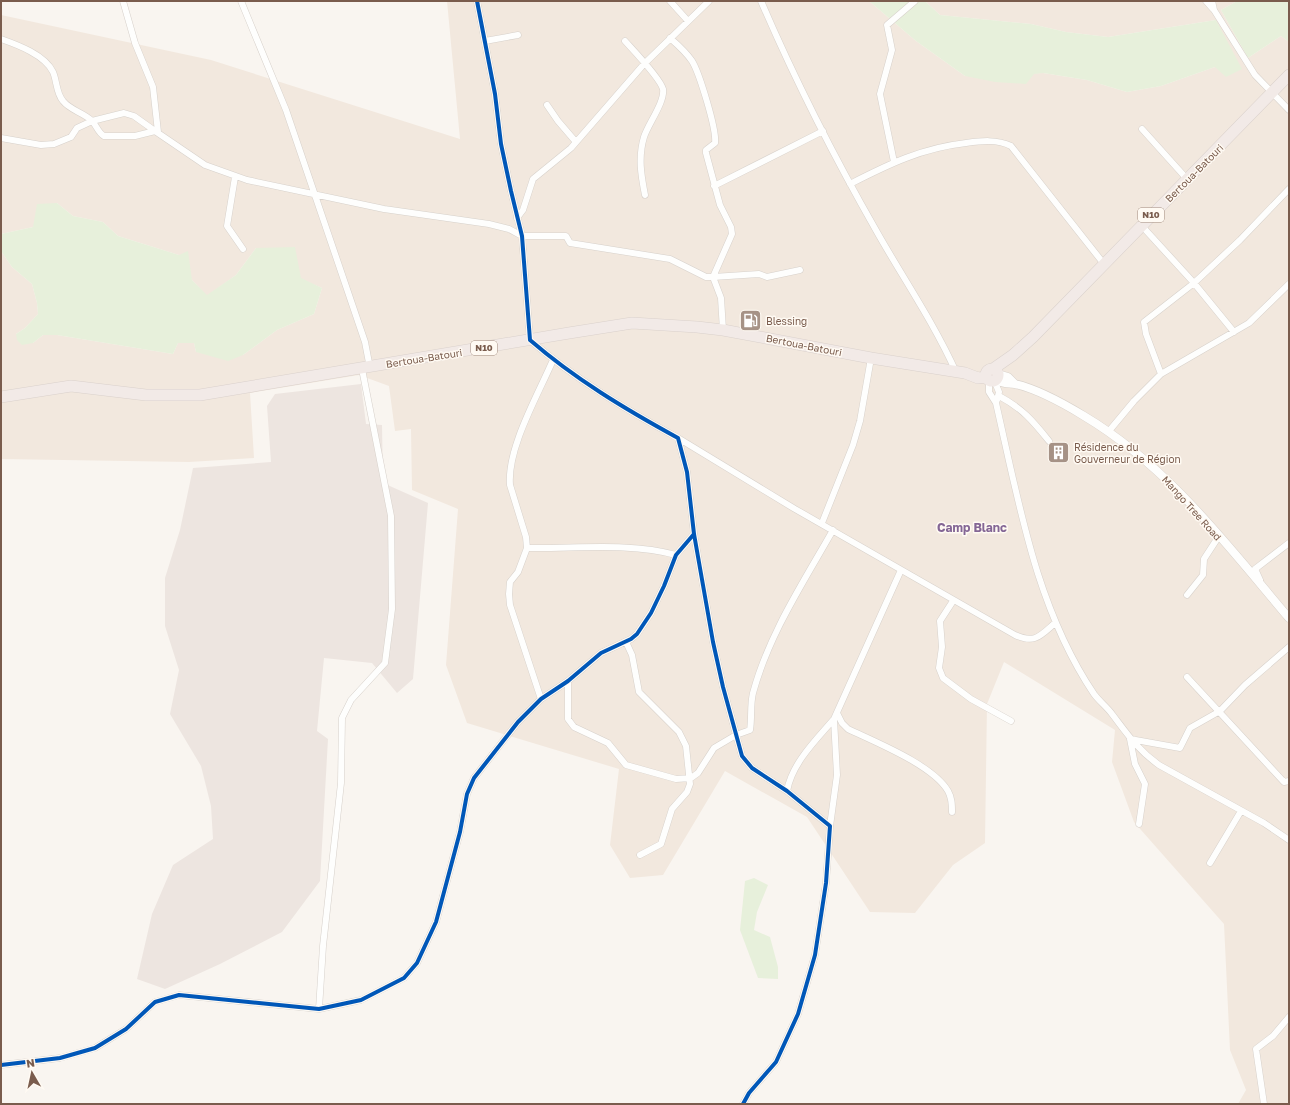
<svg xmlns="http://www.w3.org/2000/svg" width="1290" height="1105" viewBox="0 0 1290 1105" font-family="'Golos Text',sans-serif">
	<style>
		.residential { fill: #f2e8de }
		.industrial { fill: #ede5e0 }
		.green { fill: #e7f0db }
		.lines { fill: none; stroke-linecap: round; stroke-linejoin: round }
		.street-casing { stroke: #d7d1cb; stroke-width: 7 }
		.secondary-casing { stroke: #d9d2cb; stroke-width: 9 }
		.highway-casing { stroke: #dad1cc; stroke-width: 12 }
		.street { stroke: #fefefd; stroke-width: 6 }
		.secondary { stroke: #fefefd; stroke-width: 8 }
		.highway { stroke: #f2eae7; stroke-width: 11 }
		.cycleway-casing { stroke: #fffaf3; stroke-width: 6 }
		.cycleway { stroke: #0057b8; stroke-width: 4 }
		.labels { text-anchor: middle; stroke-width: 3; stroke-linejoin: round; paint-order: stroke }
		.shield { fill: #fffaf3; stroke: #a28b7f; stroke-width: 1 }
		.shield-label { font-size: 9px; font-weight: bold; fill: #7a5c4d }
		.street-label { font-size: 10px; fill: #7a5c4d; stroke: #fffaf3 }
		.poi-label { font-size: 10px; fill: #7a5c4d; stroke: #fffaf3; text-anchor: start }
		.quarter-label { font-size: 12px; font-weight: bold; fill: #846695; stroke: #fffaf3 }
	</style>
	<rect width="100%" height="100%" fill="#f9f5f0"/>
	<path class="residential" d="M447 1H869L916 41 965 76 1043 73 1087 80 1127 92 1161 86 1215 67 1216 20 1108 37 1066 32 1031 24 940 15 925 1H1237L1221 10 1248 58 1281 36 1289 42V1104H1238L1246 1090 1230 1050 1224 924 1134 822 1112 762 1115 730 1004 662 987 704 985 843 953 865 915 913 870 912 807 817 725 771 663 875 630 878 610 845 619 769 467 723 446 665 458 509 412 490 411 429 395 431 389 386 359 375 250 393 254 458 189 462 1 459V251L12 267 32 284 37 303 38 314 25 328 16 334 33 343 43 335H57L173 354 178 343H194L196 352 243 355 277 330 314 314 322 288 301 279 256 248 236 275 207 296 192 280 179 255 118 236 103 222 73 216 57 203 33 227 1 234V15L211 60 460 139Z"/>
	<path class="industrial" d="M361 384 366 424 382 425 383 483 428 503 413 679 397 693 372 663 324 658 317 731 328 739 320 881 282 932 220 964 165 989 137 979 152 914 173 865 213 839 211 806 201 766 170 714 179 670 165 626V578L180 530 193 468 271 462 267 406 275 394Z"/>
	<path class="green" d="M869 1H925L940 15 1031 24 1066 32 1108 37 1216 20 1242 69 1226 77 1215 67 1161 86 1127 92 1087 80 1043 73 1034 74 1026 84 995 82 965 76 916 41Z
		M1237 1H1289V42L1281 36 1248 58 1221 10Z
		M57 203 73 216 103 222 118 236 179 255 188 251 192 280 207 295 236 275 256 248 295 247 301 278 322 288 314 314 277 330 243 355 228 361 196 352 194 343H178L173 354 57 335H43L33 343 22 345 17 340 16 334 25 328 38 314 37 303 32 284 12 267 1 251V234L33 227 37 204Z
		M754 878 768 885 757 912 754 930 770 937 778 967V979L758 978 740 930 745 881Z"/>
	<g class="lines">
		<defs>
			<path id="street" d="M123 1 135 43 153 87 158 132
				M241 1 286 110 365 342 370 368
				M477 1 495 94 501 144 511 191 522 236 530 340C575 379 625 409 678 438L687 472 694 534 713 642 723 687 742 756 752 768 787 791 830 826 826 883 815 955 798 1014 776 1062 749 1093 743 1104
				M670 1 688 21
				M761 1C795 80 834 157 877 232 903 278 934 323 956 372
				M1206 1 1213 9
				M1212 1 1214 10 1255 75 1289 110
				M670 38C678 45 686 52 692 61 699 72 717 130 715 143L706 150V153L720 205 731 227 732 234 713 277 759 274 767 277 800 270
				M1 39C18 45 45 55 53 72 57 81 56 93 63 101 70 110 82 112 91 120 96 124 98 133 104 136H135L155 131 205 165 247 180 384 209 489 224 509 229 522 236H566L570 243 670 259 706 277H713L721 298 723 330
				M485 41 518 35
				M625 41C634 51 660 78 663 89 665 102 648 124 644 137 638 157 641 175 645 195
				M547 105 558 121 576 142
				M1142 129 1187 179
				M1 138 41 145 54 144 71 137 77 128 92 121 124 113 134 116 155 131
				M894 162 880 94 892 50 887 25 915 1
				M235 177 227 226 243 249
				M850 184C889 164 922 148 966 143 981 141 997 139 1011 146L1104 264
				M714 186 823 131
				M517 218 523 210 533 179 571 148 644 64 709 1
				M1141 225 1194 283 1234 332
				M1161 374 1146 334 1144 322 1194 283 1240 240 1289 189
				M989 380V392L996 403C1019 503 1036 608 1094 694 1099 701 1107 707 1112 714 1128 735 1137 749 1159 765L1264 823 1289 840
				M994 380 999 392 997 400
				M999 396C1022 408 1033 421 1049 441
				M1109 431 1134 401 1161 374 1249 323 1289 284
				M678 438 795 509 1015 635C1035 644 1040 636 1055 623
				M822 523 853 445 860 421 871 358
				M527 548C575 549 629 542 676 555
				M1260 580 1255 569 1289 543
				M1187 595 1203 575 1204 559 1219 536
				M953 601 940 621 942 647 939 668 943 678 971 699 1011 721
				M626 642 632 655 639 692 679 732 686 746 690 784 687 792 672 809 661 844 640 855
				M1187 677 1284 782 1289 781
				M568 681V719L574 727 608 743 626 765 676 779 691 778 698 773 714 748 736 735 750 730C752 718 750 705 753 693 769 634 803 583 833 530
				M541 699 510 605 509 594 510 582 518 572 527 548 526 537 510 485C507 448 538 395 553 360
				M837 713 842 723 848 729C875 742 933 765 948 791 952 798 952 805 952 812
				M787 791C792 763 816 740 834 719
				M1139 824 1145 784 1135 764 1130 739 1180 748 1190 728 1220 711 1245 685 1289 647
				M830 826 837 775 834 719 901 570
				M1210 863 1241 811
				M319 1009 323 946 341 783 342 718 351 700 385 663 392 609 391 516 362 369
				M1 1065 60 1058 95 1048 126 1029 155 1002 179 995 319 1009 361 1000 404 978 417 963 436 922 460 832 467 794 474 778 518 722 541 699 568 681 601 653 631 639 637 634 651 613 664 586 676 555 694 534
				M1264 1104 1256 1049 1273 1036 1289 1017"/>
			<path id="secondary" d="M998 374 1008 377 1015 384
				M995 380C1003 384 1008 383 1015 384 1037 389 1066 405 1084 416 1168 466 1227 545 1289 618"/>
			<path id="highway" d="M986 375a6 6 0 1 1 12 0a6 6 0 1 1-12 0Z
				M993 369 1013 355 1033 337 1289 75
				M1 397 71 386 146 395H200L569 333 632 323 697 327 723 330 871 358 965 373 978 378 986 377"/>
		</defs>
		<use href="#street" class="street-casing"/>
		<use href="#secondary" class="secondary-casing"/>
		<use href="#highway" class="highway-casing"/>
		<use href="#street" class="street"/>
		<use href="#secondary" class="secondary"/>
		<use href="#highway" class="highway"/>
		<defs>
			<path id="cycleway" d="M477 1 495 94 501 144 511 191 522 236 530 340C575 379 625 409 678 438L687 472 694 534 713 642 723 687 742 756 752 768 787 791 830 826 826 883 815 955 798 1014 776 1062 749 1093 743 1104
				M1 1065 60 1058 95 1048 126 1029 155 1002 179 995 319 1009 361 1000 404 978 417 963 436 922 460 832 467 794 474 778 518 722 541 699 568 681 601 653 631 639 637 634 651 613 664 586 676 555 694 534"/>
		</defs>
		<use href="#cycleway" class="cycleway-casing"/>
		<use href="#cycleway" class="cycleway"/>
	</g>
	<defs>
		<symbol id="fuel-square" viewBox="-11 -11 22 22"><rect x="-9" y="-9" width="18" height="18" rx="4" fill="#a69286" stroke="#fffaf3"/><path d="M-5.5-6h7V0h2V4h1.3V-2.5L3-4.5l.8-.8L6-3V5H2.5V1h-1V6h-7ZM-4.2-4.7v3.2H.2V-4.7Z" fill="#fff"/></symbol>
		<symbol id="building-square" viewBox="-11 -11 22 22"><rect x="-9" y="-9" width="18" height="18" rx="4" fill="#a69286" stroke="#fffaf3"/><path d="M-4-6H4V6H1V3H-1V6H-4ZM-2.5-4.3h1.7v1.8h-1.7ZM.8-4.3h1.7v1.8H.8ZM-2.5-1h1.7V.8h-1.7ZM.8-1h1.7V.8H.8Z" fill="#fff"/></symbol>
	</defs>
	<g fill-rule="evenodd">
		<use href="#fuel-square" x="738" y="308" width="25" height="25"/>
		<use href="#building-square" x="1046" y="440" width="25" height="25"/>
	</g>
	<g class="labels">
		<g class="shield">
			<rect x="1138" y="208" width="26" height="14" rx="3"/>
			<rect x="471" y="341" width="26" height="14" rx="3"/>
		</g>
		<g class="shield-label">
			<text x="1151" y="218">N10</text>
			<text x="484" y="351">N10</text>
		</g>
		<g class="street-label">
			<text transform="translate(1194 173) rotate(-45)" y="4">Bertoua-Batouri</text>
			<text transform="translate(804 345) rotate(11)" y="4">Bertoua-Batouri</text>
			<text transform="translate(424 358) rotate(-9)" y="4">Bertoua-Batouri</text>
			<text transform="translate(1192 508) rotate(48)" y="4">Mango Tree Road</text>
		</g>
		<g class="poi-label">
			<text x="766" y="325">Blessing</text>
			<text x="1074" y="451">Résidence du<tspan x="1074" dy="12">Gouverneur de Région</tspan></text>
		</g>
		<g class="quarter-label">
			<text x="972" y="532">Camp Blanc</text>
		</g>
	</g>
	<rect width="1290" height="1105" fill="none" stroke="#7a5c4d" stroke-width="4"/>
	<g transform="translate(32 1073) rotate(351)" stroke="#fffaf3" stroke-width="3" paint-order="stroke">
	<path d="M0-3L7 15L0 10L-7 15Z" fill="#7a5c4d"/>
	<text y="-6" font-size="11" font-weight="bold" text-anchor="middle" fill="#7a5c4d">N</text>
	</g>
</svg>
